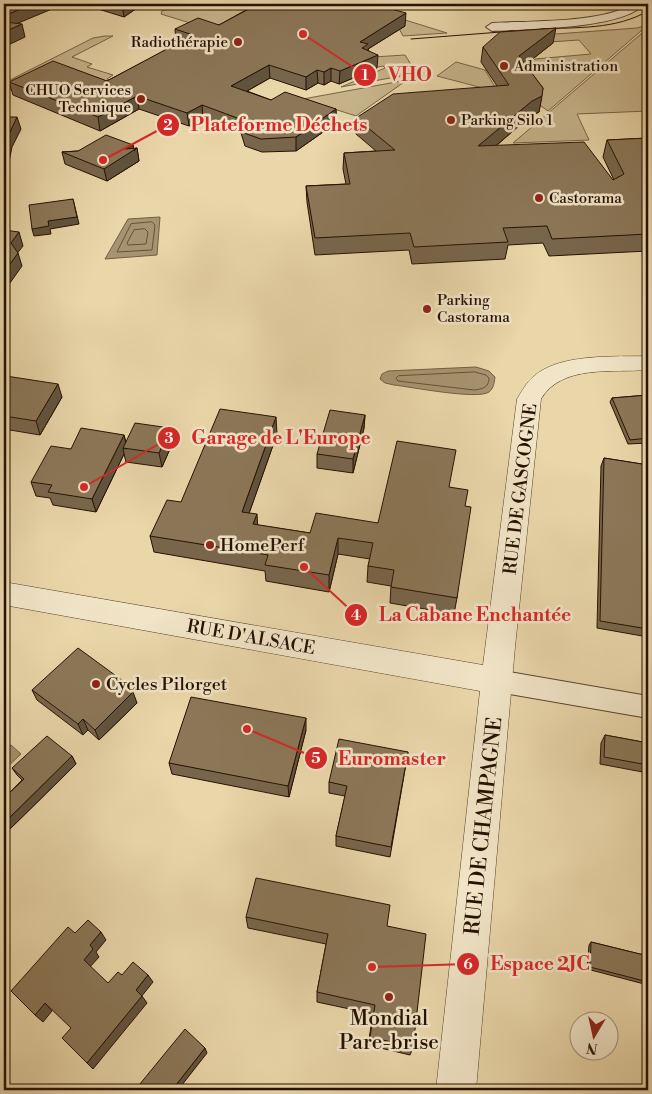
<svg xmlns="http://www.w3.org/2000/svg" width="652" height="1094" viewBox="0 0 652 1094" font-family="'Libre Bodoni',serif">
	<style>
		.green { fill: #c8b58c; stroke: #766346 }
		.water { fill: #a69370; stroke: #725f43 }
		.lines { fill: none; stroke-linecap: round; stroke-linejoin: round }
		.shore { stroke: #665238; stroke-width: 1 }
		.minor-casing { stroke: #56422a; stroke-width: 2 }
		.tertiary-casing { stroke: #56422a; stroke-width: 1 }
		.minor { fill: #f1e4c7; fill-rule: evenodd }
		.tertiary { fill: #f1e4c7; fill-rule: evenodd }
		.tram { stroke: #251100; stroke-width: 1 }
		.wall { fill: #78664c; stroke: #251100 }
		.shaded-wall { fill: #61533e; stroke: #251100 }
		.building { fill: #8b7758; stroke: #251100 }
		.poi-dot { fill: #8f2418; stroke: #f1e4c7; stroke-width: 2 }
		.labels { text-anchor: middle; stroke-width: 5; stroke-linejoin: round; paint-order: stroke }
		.far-poi-label { font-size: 15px; fill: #251100; stroke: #f1e4c7; text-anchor: start }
		.street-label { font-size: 18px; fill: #251100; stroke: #f1e4c7 }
		.poi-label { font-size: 18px; fill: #251100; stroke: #f1e4c7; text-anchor: start }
		.near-street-label { font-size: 21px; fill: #251100; stroke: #f1e4c7 }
		.near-poi-label { font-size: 21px; fill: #251100; stroke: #f1e4c7 }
		.leader { fill: none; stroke: #d62828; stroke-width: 2 }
		.callout-dot { fill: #d62828; stroke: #f1e4c7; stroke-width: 2 }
		.mark-label { font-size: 15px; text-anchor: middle; font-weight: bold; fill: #fff }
		.callout-label { font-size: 19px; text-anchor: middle; font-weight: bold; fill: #d62828; stroke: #f1e4c7; stroke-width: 5; stroke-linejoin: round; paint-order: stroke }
	</style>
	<rect width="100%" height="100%" fill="#e9d6a9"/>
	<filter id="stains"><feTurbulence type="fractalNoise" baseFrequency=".004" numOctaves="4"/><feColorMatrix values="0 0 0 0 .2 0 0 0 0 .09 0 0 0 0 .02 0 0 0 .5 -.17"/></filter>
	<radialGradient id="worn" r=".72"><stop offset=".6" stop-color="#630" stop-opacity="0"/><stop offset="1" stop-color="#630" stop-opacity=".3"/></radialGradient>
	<path class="green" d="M176 4H258L222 28H206L161 14 162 11Z
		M394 19H402L447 33 403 36Z
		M648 25 548 111 533 100 523 70 535 59 591 54 579 40 520 44 515 37 637 28Z
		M648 28V57L645 58 648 62V111L577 114 589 140 513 143Z
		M105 36H113L72 57 92 64 87 67 113 75 107 79 113 82 15 91 4 87V83L93 38Z
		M405 55 412 66 409 72 401 76 341 87 385 68 383 66 378 67 365 61 373 57Z
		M456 62 485 70 498 92 437 76Z
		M407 80 356 116 303 99Z"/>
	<path class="water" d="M160 217 157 255 105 259 128 219Z
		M476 367 489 371 495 377C494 383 494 388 489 392 478 400 411 387 394 385L385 383 380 379 382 374 388 371Z
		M11 745 21 754 4 770V751Z"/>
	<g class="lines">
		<path class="shore" d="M152 222 155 225 152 250 117 252 131 224Z
			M145 229 148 232 146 244 128 245 127 243 134 230Z
			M475 372 486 375 489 378C489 388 482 389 474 390L398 381 396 378 398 376Z"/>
		<defs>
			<path id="minor" d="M631 4H644C624 29 525 29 492 31L486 27 492 23C526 21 605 23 631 4Z
				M498 670 648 696V718L498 692 489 689 485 681 489 673Z"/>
			<path id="tertiary" d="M648 356V370C613 373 562 364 541 399L515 647 476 1090H436L480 691 4 605V582L483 665 517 399C522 391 526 383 533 377 559 353 614 357 648 356Z"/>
		</defs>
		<use href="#minor" class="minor-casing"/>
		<use href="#tertiary" class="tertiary-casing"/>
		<use href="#minor" class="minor"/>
		<use href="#tertiary" class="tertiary"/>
		<path class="tram" d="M541 29C577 27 615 30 648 11
			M411 39 514 31"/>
	</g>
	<path class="wall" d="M82 4H143L124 17Z
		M238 4H400L391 9 405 26 368 49 377 68 339 84 331 81 324 85 318 83 306 90 270 78 247 91 271 100 336 109V123L296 151 262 152 245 146 241 133 203 118 189 126 139 109 100 131 13 95 9 82 107 81 179 43 176 42 175 29 219 25 246 10 239 8Z
		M553 43 525 65 543 88 539 112 529 117 496 146 613 180H614L603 157 607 140 648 138V251L549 256 543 243 508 245 505 259 412 264 409 250 315 255 307 202 306 186 346 184 343 169 344 153 376 151 356 134V118L497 86 481 62 483 47Z
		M133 145V149L137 148 139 161 107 181 65 164 62 152 78 151Z
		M4 380 62 397 40 435 4 429Z
		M648 395V443L628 444 610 402 612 398Z
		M365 415 364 428 353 473 317 468V454Z
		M170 428 173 442 162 467 126 462 124 454 96 512 53 505 50 498 36 496 31 482 71 449 124 435 126 442Z
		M277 434 249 513 257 525 310 533 378 523 450 487 465 506 457 598 454 614 390 603 391 586 367 582 368 566 370 559 338 554 329 592 266 581 265 571 154 552 150 536 181 502Z
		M604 458 648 465V637L597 628 601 466Z
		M125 686 137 703 99 740 88 730 83 735 37 700 32 690Z
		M306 730 289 797 172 774 169 763Z
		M605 735 648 743V773L600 764 601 743Z
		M408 752 390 857 336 846V836L345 796 329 793V782Z
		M72 756 76 764 9 830 4 826V798L22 780 17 775 12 768Z
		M246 917 387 926 413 1047 410 1055 368 1045 373 1014 317 1002V992L326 944 248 928Z
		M591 942 648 956V985L587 969 589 945Z"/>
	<path class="shaded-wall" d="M32 4H64L4 29V16Z
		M123 4H143L124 17 122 5Z
		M379 4H400L376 18 377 5Z
		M406 13 405 26 368 49V57L360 42Z
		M22 24 25 37 4 47V32Z
		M556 28 553 43 516 72 519 56Z
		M378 55 377 68 339 84 340 71Z
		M269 65 270 78 233 99 231 86Z
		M331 68V81L324 85V72Z
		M317 70 318 83 306 90V77Z
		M137 96 139 109 100 131 98 117Z
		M542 96 539 112 529 117 476 163 478 146 532 101Z
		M202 105 203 118 189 126 187 113Z
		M336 109V123L296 151V137Z
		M17 117 21 129 12 147 4 186V156L9 134Z
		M133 145 134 151 137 148 139 161 107 181 104 169 125 149Z
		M73 199 79 224 50 229 51 234 34 236 32 229Z
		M19 232 23 246 15 256 11 243Z
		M18 253 22 266 5 290 4 286V272Z
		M58 384 62 397 40 435 36 421Z
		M365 415 364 428 353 473V459Z
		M276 417 277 434 244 528 242 512Z
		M170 428 173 442 162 467 159 453Z
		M124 435 127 449 123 448 124 454 96 512 92 499Z
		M257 514 258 531 253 524Z
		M338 538V554L329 592V575Z
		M133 692 137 703 99 740 95 730Z
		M306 718V730L289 797 288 786Z
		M83 719 88 730 83 735 78 724Z
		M72 756 76 764 9 830 4 823Z
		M101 932 106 940 96 952 99 957 89 968 84 960 90 945Z
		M148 975 153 982 141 997 136 990Z
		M142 996 147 1003 93 1069 87 1063Z
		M45 1003 52 1011 43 1022 35 1015Z
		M205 1048 207 1053 178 1090H172Z"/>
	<path class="building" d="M4 4H32L4 16Z
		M258 4H379L377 5 406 13 360 42 368 44 362 48 378 55 340 71 331 68 324 72 317 70 306 77 269 65 231 86 271 100 285 92 336 109 296 137 261 139 244 133 240 119 202 105 187 113 137 96 98 117 9 82 53 61 107 81 193 35 175 29 198 18 219 25Z
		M4 22 22 24 4 32Z
		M556 28 519 56 543 88 542 96 532 101 478 146 584 142 613 180 624 174 607 140 648 138V234L552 239 547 226 503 228 508 242 414 247 410 233 315 238 306 186 350 184 344 153 395 150 356 118 393 94 509 85 483 47 500 32Z
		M4 117H17L9 134 4 156Z
		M106 135 133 145 125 149 137 148 104 169 62 152 78 151Z
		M73 199 77 217 48 221 49 226 32 229 29 205Z
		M4 230 19 232 11 243 18 253 4 272Z
		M6 376 58 384 36 421 4 416V380Z
		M648 395V438L630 440 612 398Z
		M220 409 276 417 242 512 257 514 253 524 310 533 316 513 378 523 397 441 456 450 449 487 468 490 465 506 471 507 457 598 391 587 394 570 368 566 373 543 338 538 329 575 265 565 268 555 150 536 167 500 181 502Z
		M330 410 365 415 353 459 317 454Z
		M135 423 170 428 159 453 123 448Z
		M81 428 124 435 92 499 48 492 52 485 31 482 51 446 71 449Z
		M604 458 648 465V629L600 621Z
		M78 648 123 681 121 683 133 692 95 730 83 719 78 724 32 690Z
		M191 697 306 718 288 786 169 763Z
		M605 735 648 743V765L604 757Z
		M47 736 72 756 4 823V798L24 779 12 768Z
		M339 739 408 752 391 847 336 836 347 786 329 782Z
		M256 878 390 905 387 926 426 934 413 1047 370 1037 375 1005 317 992 328 934 246 917Z
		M88 920 101 932 90 945 93 949 84 960 108 983 118 972 122 975 133 962 148 975 136 990 142 996 87 1063 62 1038 71 1028 45 1003 35 1015 11 991 68 927 75 933Z
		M591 942 648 956V982L590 967Z
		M185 1029 205 1048 172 1090H135Z"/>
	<g class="poi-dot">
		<circle cx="238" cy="42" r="5"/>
		<circle cx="504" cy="66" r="5"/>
		<circle cx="141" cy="99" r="5"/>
		<circle cx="451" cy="120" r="5"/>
		<circle cx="539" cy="198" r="5"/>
		<circle cx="427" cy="309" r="5"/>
		<circle cx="210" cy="545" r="5"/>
		<circle cx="96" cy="684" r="5"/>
		<circle cx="389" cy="997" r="5"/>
	</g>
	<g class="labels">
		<g class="far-poi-label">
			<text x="228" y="47" text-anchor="end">Radiothérapie</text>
			<text x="514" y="71">Administration</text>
			<text x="131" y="95" text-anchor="end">CHUO Services<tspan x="131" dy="17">Technique</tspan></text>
			<text x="461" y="125">Parking Silo 1</text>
			<text x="549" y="203">Castorama</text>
			<text x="437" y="305">Parking<tspan x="437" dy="17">Castorama</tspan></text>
		</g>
		<g class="street-label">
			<text transform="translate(520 489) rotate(-83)" y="6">RUE DE GASCOGNE</text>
			<text transform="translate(251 637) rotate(10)" y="6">RUE D'ALSACE</text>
		</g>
		<g class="poi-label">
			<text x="220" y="551">HomePerf</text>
			<text x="106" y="690">Cycles Pilorget</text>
		</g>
		<g class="near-street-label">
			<text transform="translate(483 826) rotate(-84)" y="7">RUE DE CHAMPAGNE</text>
		</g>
		<g class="near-poi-label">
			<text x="389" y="1025">Mondial<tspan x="389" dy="24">Pare-brise</tspan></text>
		</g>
	</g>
	<path class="leader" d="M303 34L365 75M103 160L168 125M84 487L169 438M304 567L356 615M247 729L316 758M372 967L468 964"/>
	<g class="callout-dot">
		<circle cx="303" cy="34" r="5"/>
		<circle cx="103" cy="160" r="5"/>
		<circle cx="84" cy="487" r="5"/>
		<circle cx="304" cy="567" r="5"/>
		<circle cx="247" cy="729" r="5"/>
		<circle cx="372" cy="967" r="5"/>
		<circle cx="365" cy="75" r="12"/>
		<circle cx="168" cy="125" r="12"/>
		<circle cx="169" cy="438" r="12"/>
		<circle cx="356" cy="615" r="12"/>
		<circle cx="316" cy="758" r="12"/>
		<circle cx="468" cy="964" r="12"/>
	</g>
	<g class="mark-label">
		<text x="365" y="80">1</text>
		<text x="168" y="130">2</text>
		<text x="169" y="443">3</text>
		<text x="356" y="620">4</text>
		<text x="316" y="763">5</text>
		<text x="468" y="969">6</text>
	</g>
	<g class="callout-label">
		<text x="410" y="81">VHO</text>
		<text x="279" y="131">Plateforme Déchets</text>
		<text x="281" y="444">Garage de L'Europe</text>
		<text x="475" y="621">La Cabane Enchantée</text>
		<text x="392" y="765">Euromaster</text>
		<text x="540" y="970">Espace 2JC</text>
	</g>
	<rect width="652" height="1094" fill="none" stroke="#e9d6a9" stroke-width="20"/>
	<rect x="5" y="5" width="642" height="1084" fill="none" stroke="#251100" stroke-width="2.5"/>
	<rect x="10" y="10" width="632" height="1074" fill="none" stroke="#251100"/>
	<g transform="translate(594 1036) rotate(189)"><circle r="24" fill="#f1e4c7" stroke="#9f9077"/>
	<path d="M0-4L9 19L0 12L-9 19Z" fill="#8f2418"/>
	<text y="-8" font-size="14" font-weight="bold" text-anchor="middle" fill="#251100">N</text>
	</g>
	<rect width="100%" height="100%" filter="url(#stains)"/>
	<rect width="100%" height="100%" fill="url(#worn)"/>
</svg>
